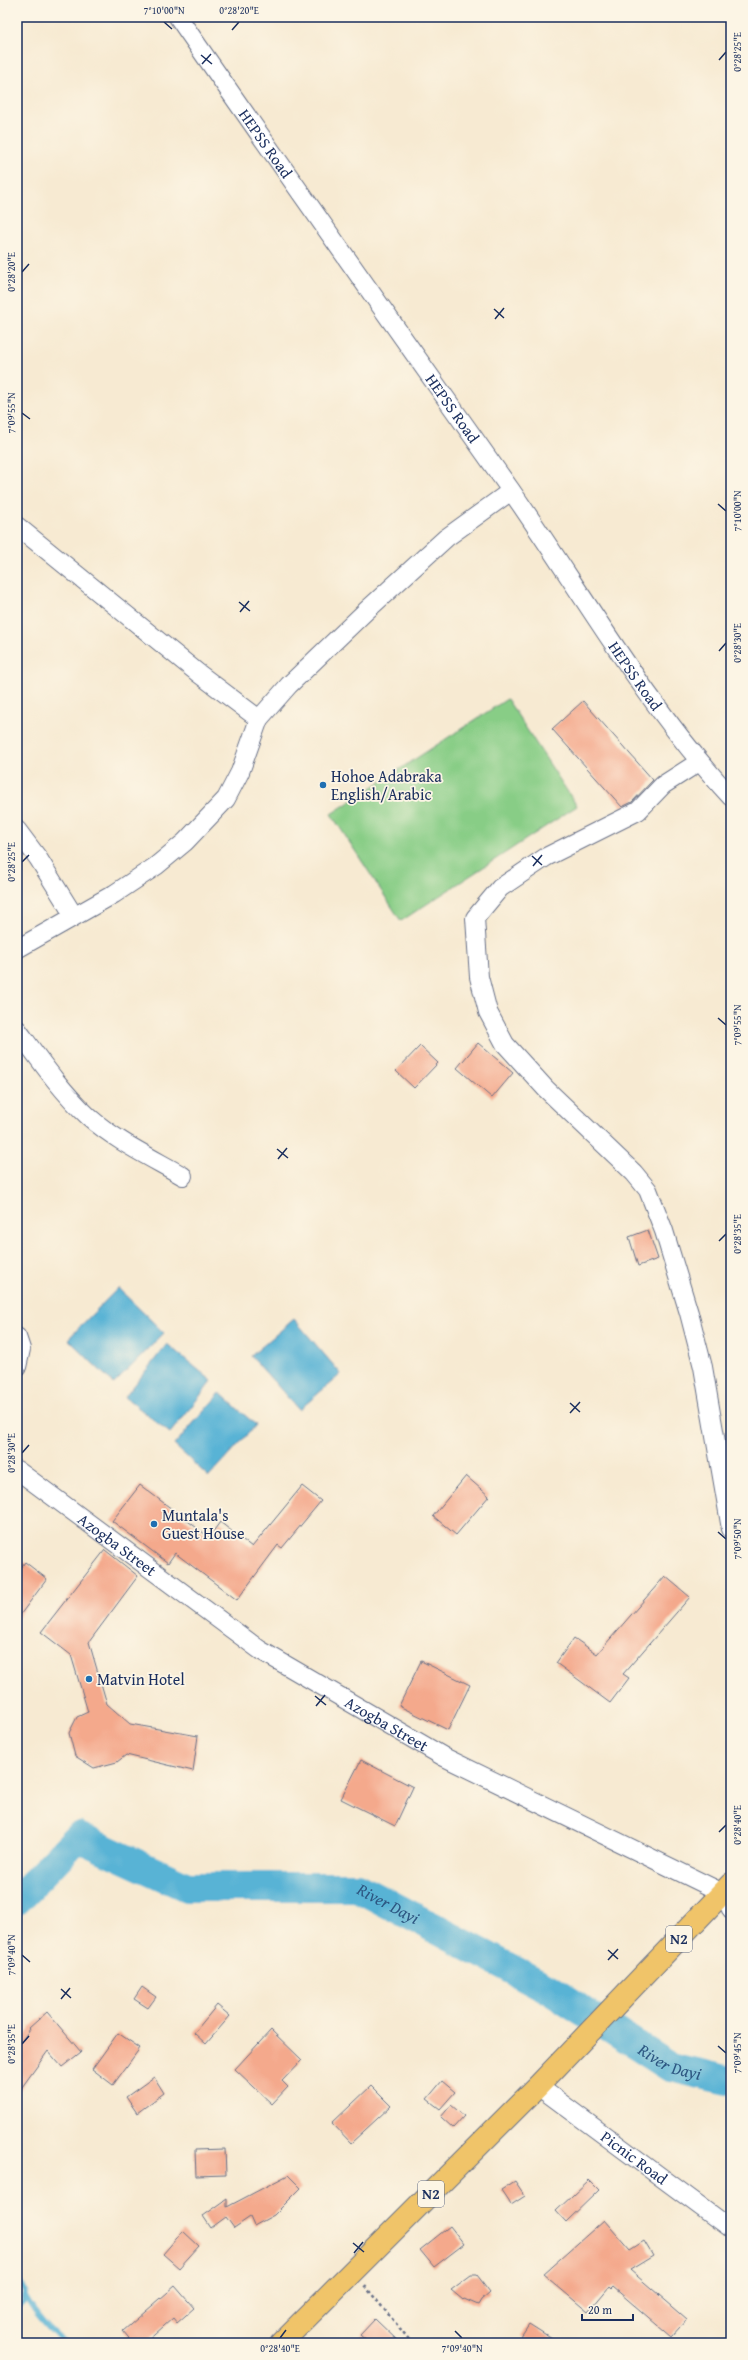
<svg xmlns="http://www.w3.org/2000/svg" width="748" height="2360" viewBox="0 0 748 2360" font-family="'Gentium Book Plus',serif">
	<style>
		.green { fill: #88cd86; stroke: #527e72 }
		.water { fill: #58b3d5; stroke: #3a719a }
		.lines { fill: none; stroke-linecap: round; stroke-linejoin: round }
		.stream { stroke: #58b3d5; stroke-width: 5 }
		.river { stroke: #58b3d5; stroke-width: 30 }
		.building { fill: #f4a98c }
		.minor-casing { stroke: #687087; stroke-width: 20 }
		.trunk-casing { stroke: #687087; stroke-width: 24 }
		.path { stroke: #687087; stroke-width: 2.5; stroke-dasharray: 3 3; stroke-linecap: butt }
		.minor { stroke: #fff; stroke-width: 18 }
		.trunk { stroke: #f0c469; stroke-width: 22 }
		.ticks { fill: none; stroke: #1b2f5e; stroke-width: 1.5 }
		.poi-dot { fill: #1f6fb2; stroke: #fcf5e5; stroke-width: 1.5 }
		.labels { text-anchor: middle; stroke-width: 3.5; stroke-linejoin: round; paint-order: stroke }
		.shield { fill: #fcf5e5; stroke: #5e6a86; stroke-width: 1 }
		.shield-label { font-size: 15px; font-weight: bold; fill: #1b2f5e }
		.street-label { font-size: 16px; fill: #1b2f5e; stroke: #fcf5e5 }
		.poi-label { font-size: 16px; fill: #1b2f5e; stroke: #fcf5e5; text-anchor: start }
		.water-label { font-size: 17px; font-style: italic; fill: #2d5782; stroke: #fcf5e5 }
		.neatline { fill: none; stroke: #1b2f5e; stroke-width: 1.5 }
		.ticks-label { font-size: 10px; text-anchor: middle; fill: #1b2f5e }
	</style>
	<rect width="100%" height="100%" fill="#fcf5e5"/>
	<filter id="ink" filterUnits="userSpaceOnUse"><feTurbulence type="fractalNoise" baseFrequency=".025" numOctaves="2"/><feDisplacementMap in="SourceGraphic" scale="8" xChannelSelector="R" yChannelSelector="G"/><feConvolveMatrix kernelMatrix="1 2 1 2 8 2 1 2 1" color-interpolation-filters="sRGB"/></filter>
	<filter id="wash" filterUnits="userSpaceOnUse"><feTurbulence type="fractalNoise" baseFrequency=".012" numOctaves="4" result="noise"/><feDisplacementMap in="SourceGraphic" scale="16" xChannelSelector="R" yChannelSelector="G"/><feGaussianBlur stdDeviation="0.9" result="paint"/><feColorMatrix in="noise" values="0 0 0 0 0 0 0 0 0 0 0 0 0 0 0 0 0 1.4 0 .05"/><feComposite in="paint" operator="in"/></filter>
	<g filter="url(#wash)">
		<rect width="100%" height="100%" fill="#f7ead2"/>
		<path class="green" d="M507 699 577 806 401 921 331 814Z"/>
		<path class="water" d="M118 1288 164 1333 114 1384 68 1339Z
			M294 1319 341 1374 299 1410 251 1356Z
			M167 1344 212 1381 170 1433 125 1397Z
			M220 1393 256 1425 209 1477 174 1445Z"/>
		<g class="lines">
			<path class="stream" d="M17 2277 26 2291 23 2303 17 2307
				M25 2296C35 2314 49 2331 66 2343"/>
			<path class="river" id="s1" d="M17 1900 78 1837 187 1887H357L549 1989 670 2067 731 2081"/>
		</g>
		<g id="blocks">
			<path class="building" d="M583 701 653 780 632 802 622 807 552 729Z
				M478 1043 513 1073 492 1098 457 1068Z
				M420 1046 438 1063 414 1088 396 1071Z
				M648 1230 658 1259 638 1266 629 1237Z
				M466 1476 489 1496 456 1535 433 1516Z
				M140 1485 209 1537 220 1522 252 1547 302 1486 321 1501 282 1548 278 1545 237 1600 175 1553 168 1563 112 1521Z
				M105 1550 138 1576 89 1642 107 1704 130 1724 198 1736 193 1771 126 1755 117 1762 94 1768 75 1756 69 1733 77 1717 88 1712 71 1655 41 1632Z
				M25 1562 47 1579 17 1619V1573Z
				M665 1576 690 1597 623 1674 629 1678 610 1703 556 1663 574 1638 597 1654Z
				M421 1661 470 1685 448 1730 399 1706Z
				M361 1760 413 1787 395 1826 341 1799Z
				M142 1987 156 1997 148 2008 134 1999Z
				M217 2005 230 2016 206 2044 194 2033Z
				M47 2012 81 2052 62 2067 48 2051 17 2094V2047L30 2029 29 2028Z
				M271 2030 302 2060 282 2081 288 2087 272 2104 235 2069Z
				M118 2033 140 2048 113 2085 92 2069Z
				M154 2077 164 2093 137 2113 126 2097Z
				M442 2081 455 2092 440 2109 427 2099Z
				M371 2086 391 2106 351 2143 332 2123Z
				M451 2105 464 2116 453 2128 441 2117Z
				M225 2149 226 2175 196 2176 195 2150Z
				M288 2175 301 2188 274 2215 254 2226 250 2217 234 2228 226 2217 211 2228 203 2216 227 2199V2207Z
				M589 2180 599 2190 566 2222 556 2211Z
				M515 2181 525 2196 511 2205 501 2190Z
				M604 2220 630 2250 644 2241 653 2256 630 2270 687 2319 671 2337 613 2287 611 2289 609 2287 588 2312 543 2274Z
				M450 2226 464 2244 434 2267 420 2250Z
				M183 2231 199 2246 179 2268 163 2254Z
				M471 2275H477L490 2292 481 2300 478 2305 464 2299 463 2300 451 2290Z
				M175 2286 194 2308 177 2323 173 2318 145 2343H133L123 2331Z
				M375 2319 400 2343H369L360 2335Z
				M529 2324 559 2343H532L521 2336Z"/>
		</g>
	</g>
	<g filter="url(#ink)">
		<use href="#blocks" fill-opacity="0" stroke="#687087" stroke-width="1"/>
		<g class="lines">
			<defs>
				<g id="minor">
					<path id="s2" d="M178 17C287 175 399 332 510 489 582 592 645 704 731 797"/>
					<path d="M17 526 198 673 259 719"/>
					<path d="M699 762 663 785 638 811 546 857 500 888 475 918 479 977 488 1012 505 1044 546 1089 634 1173 648 1190 664 1231 689 1313 703 1367 731 1529"/>
					<path d="M17 830 38 858 74 916"/>
					<path d="M17 949 114 894 156 866 185 842 226 799 240 772 259 719 289 685 366 611 446 538 511 491"/>
					<path d="M17 1029C39 1059 61 1091 89 1117 116 1141 152 1158 183 1176"/>
					<path d="M17 1337 21 1349 17 1367"/>
					<path id="s3" d="M17 1470 260 1650 444 1757 723 1893 731 1909"/>
					<path id="s4" d="M538 2086 731 2229"/>
				</g>
				<path id="trunk" d="M281 2343 538 2086 731 1884"/>
			</defs>
			<use href="#minor" class="minor-casing"/>
			<use href="#trunk" class="trunk-casing"/>
			<path class="path" d="M365 2286 412 2343"/>
			<use href="#minor" class="minor"/>
			<use href="#trunk" class="trunk"/>
		</g>
	</g>
	<path class="ticks" d="M164 22 172 29M232 30 239 22M201 55 212 64M719 60 726 52M202 64 211 54M22 272 29 264M494 309 504 318M495 319 504 308M22 413 30 419M718 504 726 511M239 602 250 611M240 612 249 601M719 651 726 643M532 856 542 865M22 862 29 855M533 866 542 855M718 1018 726 1025M277 1149 288 1158M278 1159 287 1148M719 1241 726 1234M570 1403 580 1412M570 1413 580 1402M22 1453 29 1445M718 1532 726 1539M315 1696 326 1705M316 1706 325 1695M719 1832 726 1825M608 1950 618 1959M22 1955 30 1962M608 1960 618 1949M61 1989 71 1998M61 1999 70 1988M22 2044 29 2036M718 2046 726 2053M353 2243 364 2252M354 2253 363 2242M455 2331 462 2338M280 2338 286 2330"/>
	<g class="poi-dot">
		<circle cx="323" cy="785" r="4"/>
		<circle cx="154" cy="1524" r="4"/>
		<circle cx="89" cy="1679" r="4"/>
	</g>
	<g class="labels">
		<g class="shield">
			<rect x="666" y="1926" width="26" height="26" rx="3"/>
			<rect x="418" y="2181" width="26" height="26" rx="3"/>
		</g>
		<g class="shield-label">
			<text x="679" y="1944">N2</text>
			<text x="431" y="2199">N2</text>
		</g>
		<g class="street-label">
			<text dy="6" stroke="none"><textPath href="#s2" startOffset="154">HEPSS Road</textPath></text>
			<text dy="6" stroke="none"><textPath href="#s2" startOffset="478">HEPSS Road</textPath></text>
			<text dy="6" stroke="none"><textPath href="#s2" startOffset="802">HEPSS Road</textPath></text>
			<text dy="6" stroke="none"><textPath href="#s3" startOffset="125">Azogba Street</textPath></text>
			<text dy="6" stroke="none"><textPath href="#s3" startOffset="449">Azogba Street</textPath></text>
			<text dy="6" stroke="none"><textPath href="#s4" startOffset="120">Picnic Road</textPath></text>
		</g>
		<g class="poi-label">
			<text x="331" y="782">Hohoe Adabraka<tspan x="331" dy="18">English/Arabic</tspan></text>
			<text x="162" y="1521">Muntala's<tspan x="162" dy="18">Guest House</tspan></text>
			<text x="97" y="1685">Matvin Hotel</text>
		</g>
		<g class="water-label">
			<text dy="6" stroke="none"><textPath href="#s1" startOffset="413">River Dayi</textPath></text>
			<text dy="6" stroke="none"><textPath href="#s1" startOffset="737">River Dayi</textPath></text>
		</g>
	</g>
	<rect width="748" height="2360" fill="none" stroke="#fcf5e5" stroke-width="44"/>
	<path d="M582 2314v6h51v-6" fill="none" stroke="#1b2f5e" stroke-width="2"/>
	<text x="588" y="2314" font-size="12" fill="#1b2f5e" stroke="#fcf5e5" stroke-width="3" paint-order="stroke">20 m</text>
	<rect x="22" y="22" width="704" height="2316" class="neatline"/>
	<g class="ticks-label">
		<text x="164" y="14">7°10'00"N</text>
		<text x="239" y="14">0°28'20"E</text>
		<text transform="translate(737 52) rotate(-90)" y="4">0°28'25"E</text>
		<text transform="translate(11 272) rotate(-90)" y="4">0°28'20"E</text>
		<text transform="translate(11 413) rotate(-90)" y="4">7°09'55"N</text>
		<text transform="translate(737 511) rotate(-90)" y="4">7°10'00"N</text>
		<text transform="translate(737 643) rotate(-90)" y="4">0°28'30"E</text>
		<text transform="translate(11 862) rotate(-90)" y="4">0°28'25"E</text>
		<text transform="translate(737 1025) rotate(-90)" y="4">7°09'55"N</text>
		<text transform="translate(737 1234) rotate(-90)" y="4">0°28'35"E</text>
		<text transform="translate(11 1453) rotate(-90)" y="4">0°28'30"E</text>
		<text transform="translate(737 1539) rotate(-90)" y="4">7°09'50"N</text>
		<text transform="translate(737 1825) rotate(-90)" y="4">0°28'40"E</text>
		<text transform="translate(11 1955) rotate(-90)" y="4">7°09'40"N</text>
		<text transform="translate(11 2044) rotate(-90)" y="4">0°28'35"E</text>
		<text transform="translate(737 2053) rotate(-90)" y="4">7°09'45"N</text>
		<text x="280" y="2352">0°28'40"E</text>
		<text x="462" y="2352">7°09'40"N</text>
	</g>
</svg>
